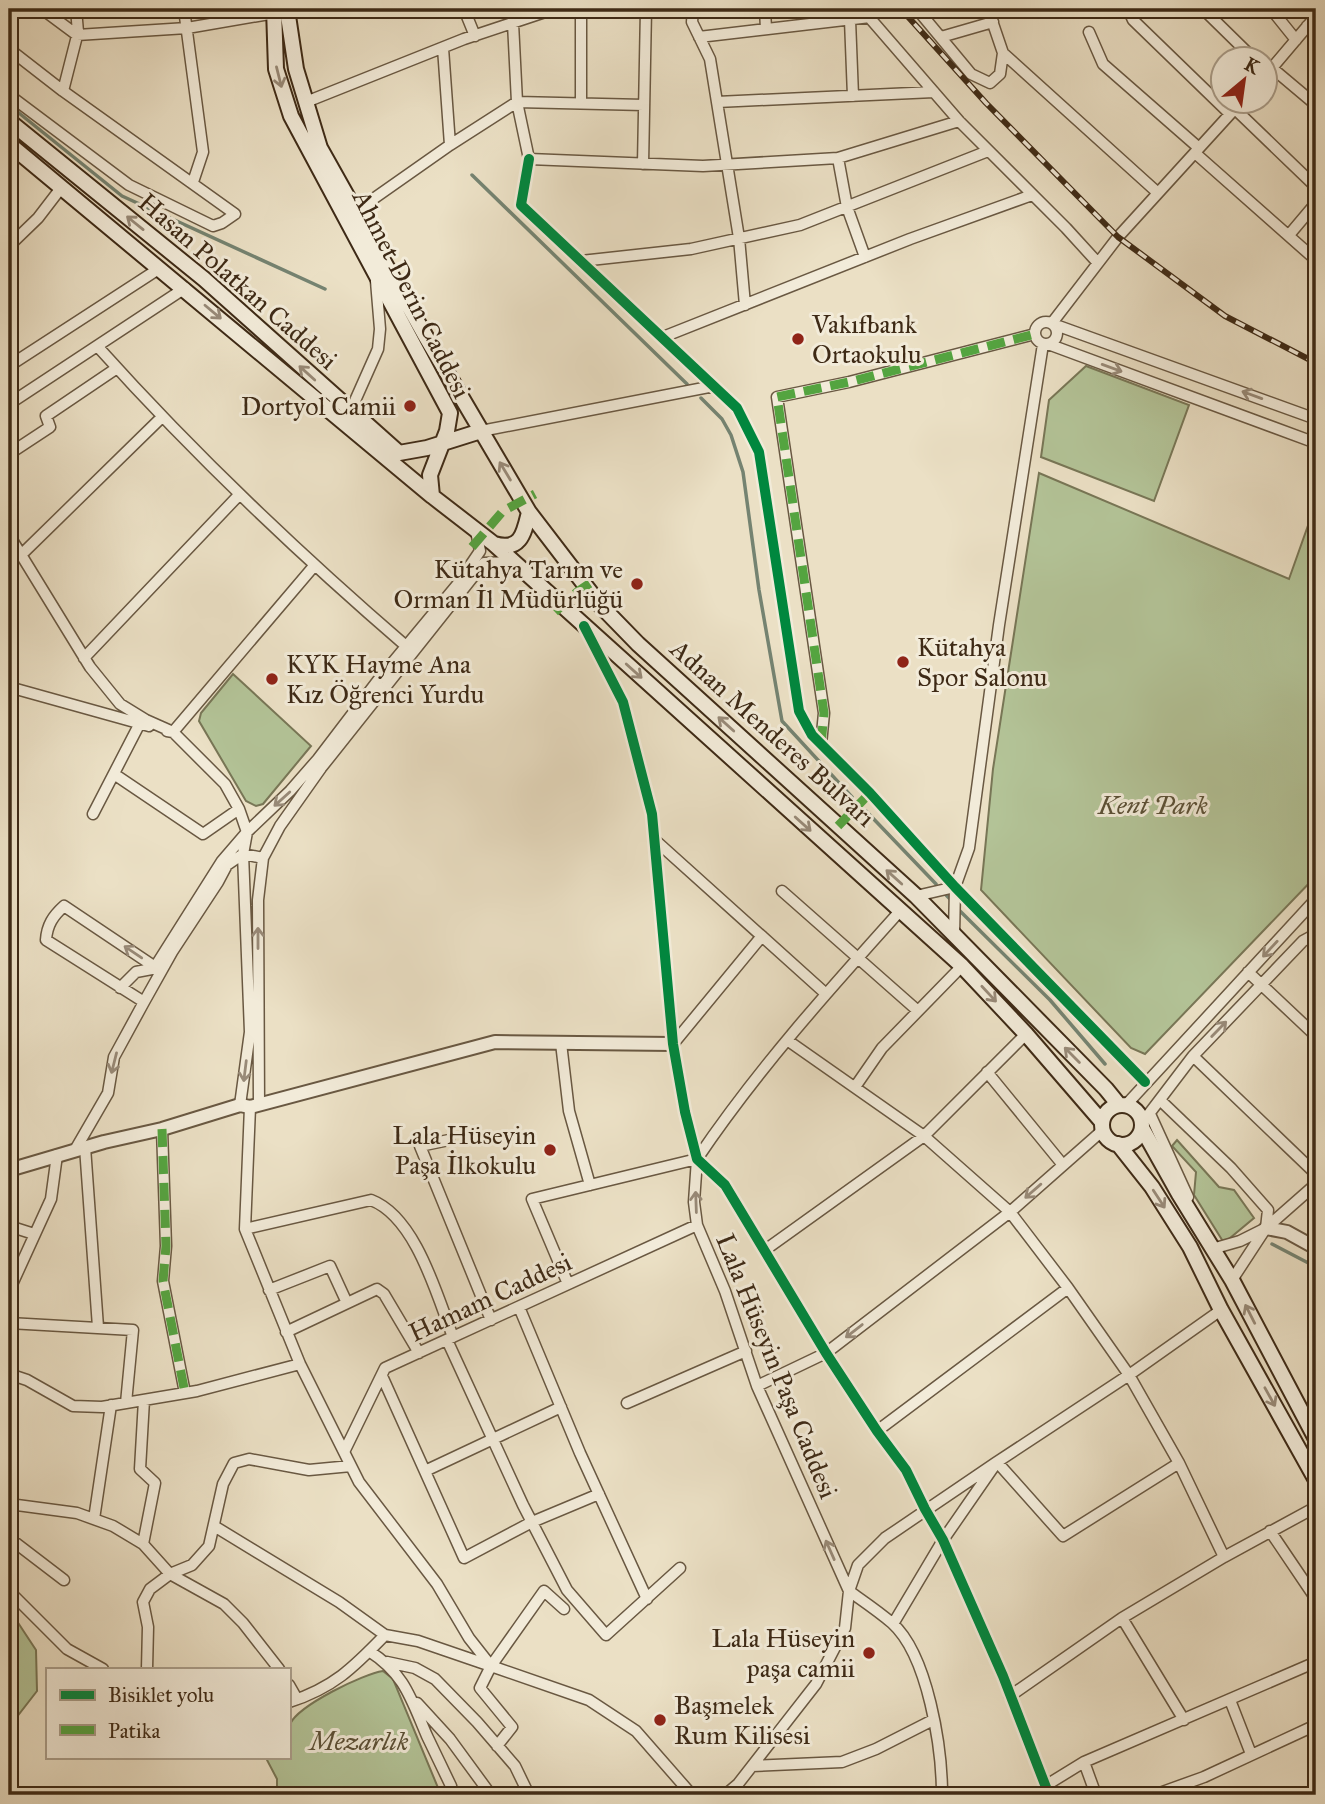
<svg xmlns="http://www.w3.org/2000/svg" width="1325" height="1804" viewBox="0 0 1325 1804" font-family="'IM FELL Great Primer',serif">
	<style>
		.green { fill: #b3c397; stroke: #787656; stroke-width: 2 }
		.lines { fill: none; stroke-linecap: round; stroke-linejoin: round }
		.stream { stroke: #758371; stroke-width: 3.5 }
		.minor-casing { stroke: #695842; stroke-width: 13 }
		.tertiary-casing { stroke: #695842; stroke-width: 16 }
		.secondary-casing { stroke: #3e2a16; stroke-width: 18 }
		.minor { stroke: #f2ebd9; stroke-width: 10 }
		.tertiary { stroke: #f2ebd9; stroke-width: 12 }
		.secondary { stroke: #f2ebd9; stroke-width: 14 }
		.rail-casing { stroke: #3e2a16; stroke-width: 6 }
		.rail { stroke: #f2ebd9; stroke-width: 3.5; stroke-dasharray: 10; stroke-linecap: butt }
		.quiet { stroke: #54a440; stroke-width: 9; stroke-dasharray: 18 9; stroke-linecap: butt }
		.cycleway-casing { stroke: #f2ebd9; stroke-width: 15 }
		.cycleway { stroke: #00873e; stroke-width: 10 }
		.oneway { stroke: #988a78 }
		.poi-dot { fill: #8f2418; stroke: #f2ebd9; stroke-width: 2.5 }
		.labels { text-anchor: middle; stroke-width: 6; stroke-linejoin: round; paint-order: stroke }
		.street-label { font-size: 26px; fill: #3e2a16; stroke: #f2ebd9 }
		.poi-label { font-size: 26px; fill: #3e2a16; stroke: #f2ebd9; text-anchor: start }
		.park-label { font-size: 26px; font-style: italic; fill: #5b5036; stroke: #f2ebd9 }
	</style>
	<rect width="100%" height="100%" fill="#ebe0c5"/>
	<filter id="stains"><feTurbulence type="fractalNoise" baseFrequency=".00286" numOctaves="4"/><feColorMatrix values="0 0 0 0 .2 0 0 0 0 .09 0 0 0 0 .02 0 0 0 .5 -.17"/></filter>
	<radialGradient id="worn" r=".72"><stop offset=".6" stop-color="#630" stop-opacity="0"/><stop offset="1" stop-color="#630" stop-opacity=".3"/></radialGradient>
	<path class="green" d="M1086 366 1189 405 1154 501 1041 457 1049 400Z
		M1039 473 1289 579 1316 503V876L1145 1054 1131 1048 981 890 993 769Z
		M233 674 311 746 263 804 256 806 246 801 199 721 201 713Z
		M1177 1140 1219 1187 1234 1190 1254 1218 1224 1243 1194 1195 1196 1172 1172 1146Z
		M9 1609 36 1650 37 1691 9 1727Z
		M383 1671 393 1679 441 1795H277V1779L267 1760 270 1757H289C289 1747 286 1733 290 1724 299 1705 363 1674 383 1671Z"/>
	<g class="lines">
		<path class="stream" d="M9 105 122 196 325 289
			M472 175 687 384
			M701 398 722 419 731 435 743 472 759 590 782 721 852 797
			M866 811 936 884
			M945 894 950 899
			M960 911 1050 1000 1105 1064
			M1272 1244 1316 1267"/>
		<defs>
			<path id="minor" d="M42 9 77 35 187 28 275 13
				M184 9 203 152 193 182
				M464 9 475 36
				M581 9V103
				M693 9 692 22 710 59 739 238 745 305
				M765 9 766 29
				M862 9 959 121 1066 228 1097 262
				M917 9 971 74 990 83 1000 74 1003 53
				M988 9 1003 53 1158 193
				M1128 9 1133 20 1230 114
				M1203 9 1255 60
				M1271 9 1296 40
				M989 12 1007 9
				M850 20 853 96
				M1307 26 1316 32
				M1089 32 1103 64 1199 148
				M699 37 870 17
				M941 37 993 22
				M443 48 450 145
				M9 49 63 91 235 214 222 223 213 226 129 185 9 95
				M1272 68 1316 105
				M1266 75 1316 16
				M63 91 78 32 76 9
				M306 102 464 39 554 9
				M717 102 934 92
				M644 105 517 102 529 159 703 166 838 158 959 121
				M1235 109 1316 187
				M1195 153 1316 260
				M838 158 847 207 865 257
				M529 159 521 205 737 408 759 452 799 711 812 735 870 793 955 887 1145 1082
				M643 164 646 9
				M356 211 450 145 517 102 513 23
				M1289 235 1316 203
				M9 246 38 218 61 188
				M581 261 691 249 800 225 988 151
				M1035 333a11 11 0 1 1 22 0a11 11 0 1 1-22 0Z
				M1052 323 1118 237 1241 102
				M1053 324 1316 419
				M663 337 910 239 1032 195
				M1048 344 1316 443
				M98 347C194 454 297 552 406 646
				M9 366 160 268
				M9 404 185 288
				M350 412 378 349 380 329 376 281
				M481 431 714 386
				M9 454 50 427 46 416 117 368
				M9 535 90 667 120 704 146 720 173 732 225 784 239 809 247 832 243 854 250 1032 240 1105
				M21 555 161 418
				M586 630 623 702 652 814 673 1044 685 1112 697 1159 725 1185 826 1353 877 1431 906 1470 925 1509 943 1540 1003 1676 1049 1795
				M84 658 239 495
				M9 687 149 726
				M167 731 173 732 314 566
				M821 744 824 713 777 397 849 382 1035 334
				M114 774 203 834 239 809
				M93 814 140 723
				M656 841 825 993
				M782 891 918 1011
				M916 896 955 887
				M954 936 955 887 969 848 999 625 1043 344
				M1248 972 1316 1036
				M120 988 136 972 157 968
				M144 1002 46 940C47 925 53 916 64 906L155 967 222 861 247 832 290 791 318 759 379 679 457 585 480 551 476 531
				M787 1040 924 1136 1010 1212 1068 1288 1129 1375 1179 1463 1224 1557
				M561 1043 569 1111 590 1185
				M673 1044 762 936
				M1193 1056 1316 1174
				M987 1072 1063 1165
				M855 1087 882 1048 962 966
				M1160 1100 1231 1168 1268 1210 1266 1228 1232 1280
				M259 1105 258 900 263 858 280 826 321 768 484 563 513 562
				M1126 1105 1316 899
				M250 1107 245 1229 300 1364 359 1482 437 1584 469 1638 491 1666 589 1700 636 1731 692 1795
				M1150 1114 1188 1197
				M1142 1123 1193 1056 1303 941 1316 934
				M162 1129 166 1246 163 1281 185 1393
				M449 1140 420 1146 491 1320
				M85 1147 98 1327
				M75 1150 108 1093 114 1057 144 1002 172 952 218 882 227 865 243 854 263 858
				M697 1159 694 1202 697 1225 725 1291 757 1386 849 1591 845 1628 816 1684 738 1784 725 1795
				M697 1159C757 1070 828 991 900 911
				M9 1226 34 1234
				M245 1229 371 1200C416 1217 437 1296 453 1337
				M1211 1246 1212 1249 1240 1241 1266 1228 1316 1184
				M765 1250 924 1136 1026 1034
				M568 1284 532 1199 697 1159
				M269 1290 330 1266 347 1303
				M9 1291 51 1199 57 1155
				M519 1307 580 1453 647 1599
				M9 1323 133 1330 126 1403
				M286 1332 377 1289 384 1294 419 1353
				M447 1340 523 1505 567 1590 606 1635 680 1568
				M9 1374 27 1380 73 1406 102 1407 197 1391 300 1364
				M382 1376 464 1558 532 1522 599 1494
				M757 1386 826 1353 1010 1212 1103 1130
				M627 1403 746 1351
				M877 1431 1068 1288
				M344 1452 385 1368 697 1225
				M425 1471 561 1407
				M9 1502 17 1505 77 1513 113 1526 143 1544 170 1574 224 1604 243 1623 279 1669
				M9 1516 13 1541 64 1580
				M94 1519 111 1405
				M214 1526 339 1602 385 1635
				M1270 1531 1316 1599
				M143 1544 155 1483 140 1469 144 1400
				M9 1591 67 1649 103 1669
				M1122 1618 1184 1720
				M893 1624 943 1540 997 1462 1129 1375 1221 1310
				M369 1651C405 1674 411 1699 427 1736 435 1753 443 1769 451 1786L453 1795
				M387 1662 415 1668 435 1679 477 1722 515 1766 529 1795
				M147 1669 148 1627 143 1602 150 1589 170 1574 192 1565 209 1546 223 1484 234 1463 249 1459 309 1470 351 1466
				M289 1685 297 1699
				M1010 1696 1122 1618 1224 1557 1316 1507
				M1230 1700 1251 1754
				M289 1702C333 1688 353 1668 385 1635L418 1641 491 1666
				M417 1703 450 1739 491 1795
				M497 1746 512 1727 480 1688 491 1666 544 1591 564 1609
				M1084 1762 1096 1795
				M752 1766 842 1762 876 1749 933 1720
				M1045 1786 1084 1762 1316 1662
				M942 1795C942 1748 928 1655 892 1623 878 1611 863 1601 849 1591L858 1565 885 1538 997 1462 1063 1536 1179 1463
				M1154 1795 1204 1777 1316 1725"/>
			<path id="tertiary" d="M9 1170 104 1142 162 1129 240 1105 250 1107 495 1042 673 1044
				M1266 1228 1287 1232 1316 1248"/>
			<path id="secondary" d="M274 9 276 69 291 116 450 413 447 431 430 475 432 496 494 544 962 966 1026 1034 1102 1122
				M287 9 296 69 320 148 426 337 529 512 601 606 638 644 916 896 1106 1089 1119 1105
				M9 121 204 279 399 453 427 448 481 431
				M9 144 432 496
				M494 544C521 552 524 533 529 512
				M1102 1125a20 20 0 1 1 40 0a20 20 0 1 1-40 0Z
				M1142 1128 1179 1194 1232 1280 1316 1439
				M1118 1144 1152 1187 1190 1247 1221 1310 1316 1480"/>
		</defs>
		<use href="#minor" class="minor-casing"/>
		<use href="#tertiary" class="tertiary-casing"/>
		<use href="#secondary" class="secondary-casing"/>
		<use href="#minor" class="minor"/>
		<use href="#tertiary" class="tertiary"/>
		<use href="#secondary" class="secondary"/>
		<defs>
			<path id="rail" d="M901 9 986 103 1118 237 1225 316 1316 363"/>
		</defs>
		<use href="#rail" class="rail-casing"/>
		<use href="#rail" class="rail"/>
		<path class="quiet" d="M472 547 503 511 535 494
			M555 612 577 592 595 580
			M821 744 824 713 777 397 849 382 1035 334
			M838 826 870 793
			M162 1129 166 1246 163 1281 185 1393"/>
		<defs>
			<path id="cycleway" d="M529 159 521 205 737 408 759 452 799 711 812 735 870 793 955 887 1145 1082
				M584 626 623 702 652 814 673 1044 685 1112 697 1159 725 1185 826 1353 877 1431 906 1470 925 1509 943 1540 1003 1676 1049 1795"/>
		</defs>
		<use href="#cycleway" class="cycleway-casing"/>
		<use href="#cycleway" class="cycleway"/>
	</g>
	<defs><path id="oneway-shaft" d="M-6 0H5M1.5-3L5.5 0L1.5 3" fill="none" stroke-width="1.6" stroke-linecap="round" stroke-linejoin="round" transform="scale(1.75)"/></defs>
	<g class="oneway">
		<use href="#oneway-shaft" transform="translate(279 77) rotate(76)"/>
		<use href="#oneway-shaft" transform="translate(135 223) rotate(-141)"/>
		<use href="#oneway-shaft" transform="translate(213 312) rotate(40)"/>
		<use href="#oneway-shaft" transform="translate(1112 368) rotate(20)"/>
		<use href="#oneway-shaft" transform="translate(307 373) rotate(-138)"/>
		<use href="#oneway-shaft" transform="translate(1252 395) rotate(-160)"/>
		<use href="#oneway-shaft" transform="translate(505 471) rotate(-121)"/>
		<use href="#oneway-shaft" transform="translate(634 671) rotate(42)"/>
		<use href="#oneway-shaft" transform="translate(726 724) rotate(-138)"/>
		<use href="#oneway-shaft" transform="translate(282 799) rotate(138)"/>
		<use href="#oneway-shaft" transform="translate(803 824) rotate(42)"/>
		<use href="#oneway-shaft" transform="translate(894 877) rotate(-138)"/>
		<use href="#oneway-shaft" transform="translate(258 938) rotate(-90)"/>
		<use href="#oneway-shaft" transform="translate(1270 949) rotate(133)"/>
		<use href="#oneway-shaft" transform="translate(133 952) rotate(-146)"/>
		<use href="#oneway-shaft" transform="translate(989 994) rotate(47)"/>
		<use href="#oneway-shaft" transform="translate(1219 1029) rotate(-46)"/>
		<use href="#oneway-shaft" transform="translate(1072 1055) rotate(-135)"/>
		<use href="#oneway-shaft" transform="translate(114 1063) rotate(104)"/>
		<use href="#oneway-shaft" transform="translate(245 1071) rotate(97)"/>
		<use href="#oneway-shaft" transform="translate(1033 1191) rotate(139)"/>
		<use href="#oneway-shaft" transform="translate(1159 1199) rotate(57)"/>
		<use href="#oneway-shaft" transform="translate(696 1202) rotate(-92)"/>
		<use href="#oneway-shaft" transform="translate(1250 1314) rotate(-117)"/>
		<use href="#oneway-shaft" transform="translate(854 1331) rotate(142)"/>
		<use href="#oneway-shaft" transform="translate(1270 1397) rotate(61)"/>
		<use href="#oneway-shaft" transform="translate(830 1550) rotate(-114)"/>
	</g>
	<g class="poi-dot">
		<circle cx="798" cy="339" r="7"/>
		<circle cx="410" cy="406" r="7"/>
		<circle cx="637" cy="584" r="7"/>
		<circle cx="903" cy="662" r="7"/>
		<circle cx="272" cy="679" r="7"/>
		<circle cx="550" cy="1150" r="7"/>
		<circle cx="869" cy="1653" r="7"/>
		<circle cx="660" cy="1720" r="7"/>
	</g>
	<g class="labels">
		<g class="street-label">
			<text transform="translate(238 281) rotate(41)" y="9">Hasan Polatkan Caddesi</text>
			<text transform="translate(412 294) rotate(63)" y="9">Ahmet Derin Caddesi</text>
			<text transform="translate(773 733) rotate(42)" y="9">Adnan Menderes Bulvarı</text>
			<text transform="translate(490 1297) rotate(-25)" y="9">Hamam Caddesi</text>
			<text transform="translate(777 1366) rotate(68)" y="9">Lala Hüseyin Paşa Caddesi</text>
		</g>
		<g class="poi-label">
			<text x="812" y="333">Vakıfbank<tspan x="812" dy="30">Ortaokulu</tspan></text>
			<text x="396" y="415" text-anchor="end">Dortyol Camii</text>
			<text x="623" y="578" text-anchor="end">Kütahya Tarım ve<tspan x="623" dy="30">Orman İl Müdürlüğü</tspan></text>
			<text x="917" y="656">Kütahya<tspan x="917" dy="30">Spor Salonu</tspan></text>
			<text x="286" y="673">KYK Hayme Ana<tspan x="286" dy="30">Kız Öğrenci Yurdu</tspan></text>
			<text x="536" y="1144" text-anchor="end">Lala Hüseyin<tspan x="536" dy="30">Paşa İlkokulu</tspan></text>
			<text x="855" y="1647" text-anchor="end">Lala Hüseyin<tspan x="855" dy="30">paşa camii</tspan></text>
			<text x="674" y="1714">Başmelek<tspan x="674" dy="30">Rum Kilisesi</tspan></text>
		</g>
		<g class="park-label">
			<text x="1153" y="814">Kent Park</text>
			<text x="359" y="1750">Mezarlık</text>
		</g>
	</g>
	<rect width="1325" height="1804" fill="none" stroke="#ebe0c5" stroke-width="35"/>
	<rect x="10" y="10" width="1304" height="1783" fill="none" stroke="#3e2a16" stroke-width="3.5"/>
	<rect x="18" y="18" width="1290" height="1769" fill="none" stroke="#3e2a16" stroke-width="2"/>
	<rect x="46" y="1668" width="245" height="91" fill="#f2ebd9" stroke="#aa9e8b" stroke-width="2"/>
	<rect x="60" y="1690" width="35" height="10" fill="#00873e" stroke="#aa9e8b" stroke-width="2"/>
	<text x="108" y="1702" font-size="21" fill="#3e2a16">Bisiklet yolu</text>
	<rect x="60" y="1725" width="35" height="10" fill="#54a440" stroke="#aa9e8b" stroke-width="2"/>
	<text x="108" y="1738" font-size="21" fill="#3e2a16">Patika</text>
	<g transform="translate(1244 80) rotate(29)"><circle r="33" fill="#f2ebd9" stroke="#aa9e8b" stroke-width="2"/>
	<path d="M0-5L12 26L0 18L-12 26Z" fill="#8f2418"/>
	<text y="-10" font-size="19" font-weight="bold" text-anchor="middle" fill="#3e2a16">K</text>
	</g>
	<rect width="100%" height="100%" filter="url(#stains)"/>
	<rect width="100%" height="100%" fill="url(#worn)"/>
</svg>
